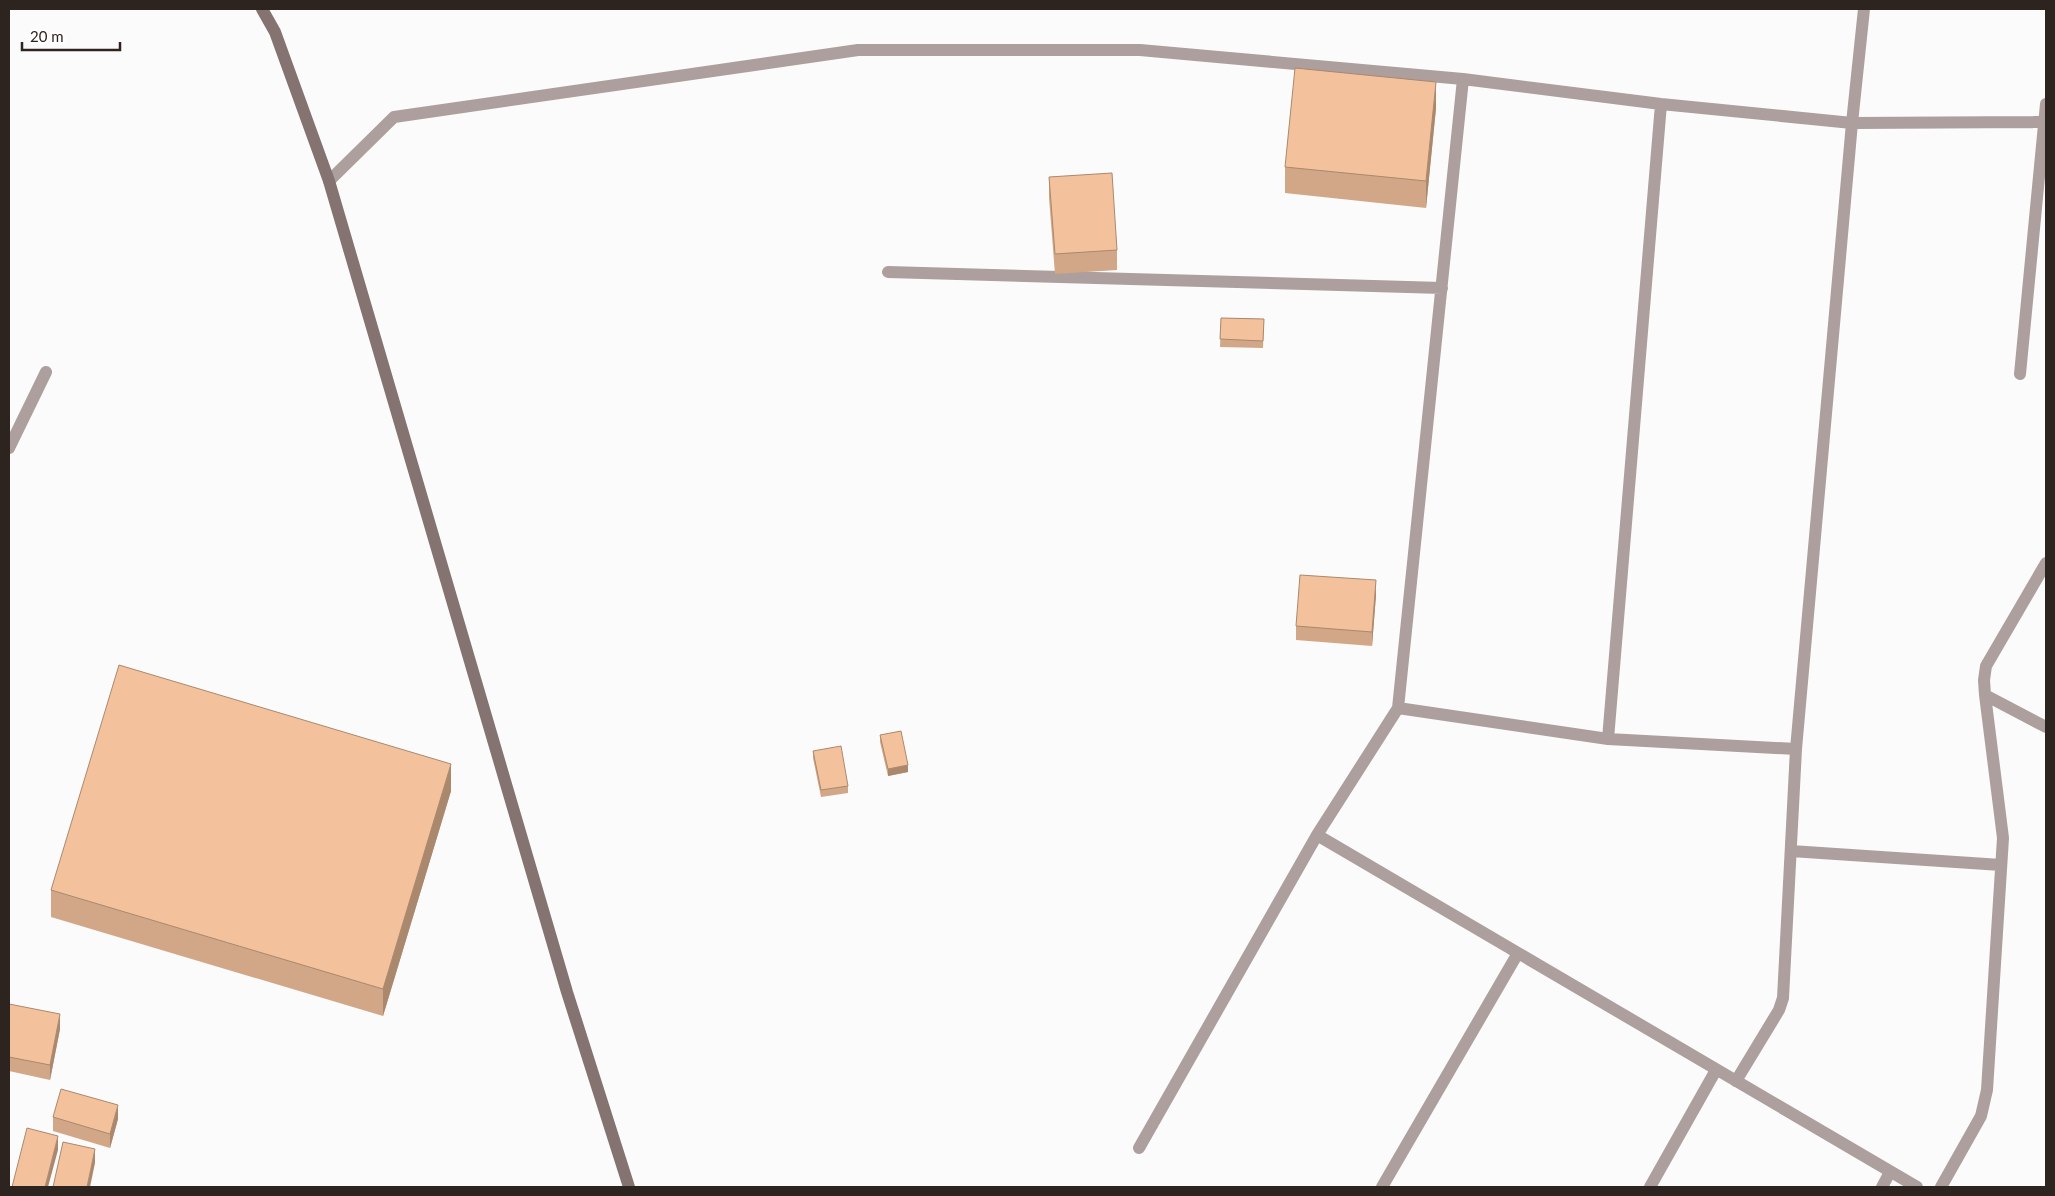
<svg xmlns="http://www.w3.org/2000/svg" width="2055" height="1196" viewBox="0 0 2055 1196" font-family="Lato,sans-serif">
	<style>
		.lines { fill: none; stroke-linecap: round; stroke-linejoin: round }
		.street { stroke: #ac9f9e; stroke-width: 12 }
		.secondary { stroke: #857372; stroke-width: 12 }
		.wall { fill: #d1a787 }
		.shaded-wall { fill: #aa886e }
		.building { fill: #f3c29d; stroke: #aa886e }
	</style>
	<rect width="100%" height="100%" fill="#fbfbfb"/>
	<g class="lines">
		<path class="street" d="M1463 79 1398 708 1608 739 1796 749 1852 123 1864 9
			M329 181 394 117 858 50H1140L1463 79 1661 104 1852 123 2046 122
			M888 272 1442 288
			M2020 374 2046 104
			M9 448 46 372
			M1985 695 2046 727
			M1608 739 1661 104
			M1317 835 1917 1187
			M1791 851 2001 865
			M1736 1081 1779 1010 1783 998 1796 749
			M1139 1148 1317 835 1398 708
			M1382 1187 1518 953
			M1650 1187 1716 1070
			M1882 1187 1890 1172
			M1941 1187 1981 1116 1987 1090 2003 838 1985 695 1984 680 1986 666 2046 563"/>
		<path class="secondary" d="M262 9 275 32 329 181 567 992 629 1187"/>
	</g>
	<path class="wall" d="M1436 108 1426 208 1285 193V167Z
		M1049 177 1117 250V270L1055 274 1049 198Z
		M1221 318 1264 319 1263 348 1220 347Z
		M1376 595 1372 646 1296 640V626Z
		M880 735 908 772 888 776 880 742Z
		M813 751 848 786V793L821 797 813 758Z
		M451 791 383 1016 51 917V890Z
		M9 1004 60 1029 50 1080 9 1071Z
		M53 1117 118 1119 110 1148 53 1131Z"/>
	<path class="shaded-wall" d="M1436 82V108L1426 208V181Z
		M1376 580V595L1372 646V632Z
		M451 764V791L383 1016V989Z
		M908 765V772L888 776V769Z
		M60 1014V1029L50 1080V1065Z
		M118 1105V1119L110 1148V1134Z
		M58 1136V1150L48 1187H45Z
		M95 1149V1163L90 1187H87Z"/>
	<path class="building" d="M1295 68 1436 82 1426 181 1285 167Z
		M1112 173 1117 250 1055 254 1049 177Z
		M1221 318 1264 319 1263 341 1220 339Z
		M1300 575 1376 580 1372 632 1296 626Z
		M119 665 451 764 383 989 51 890Z
		M901 731 908 765 888 769 880 735Z
		M841 746 848 786 821 790 813 751Z
		M9 1004 60 1014 50 1065 9 1057Z
		M61 1089 118 1105 110 1134 53 1117Z
		M27 1128 58 1136 45 1187H12Z
		M63 1142 95 1149 87 1187H53Z"/>
	<rect width="2055" height="1196" fill="none" stroke="#2d231f" stroke-width="20"/>
	<path d="M22 42v8h98v-8" fill="none" stroke="#2d231f" stroke-width="2.5"/>
	<text x="30" y="42" font-size="15" fill="#2d231f" stroke="#ffffff" stroke-width="4" paint-order="stroke">20 m</text>
</svg>
